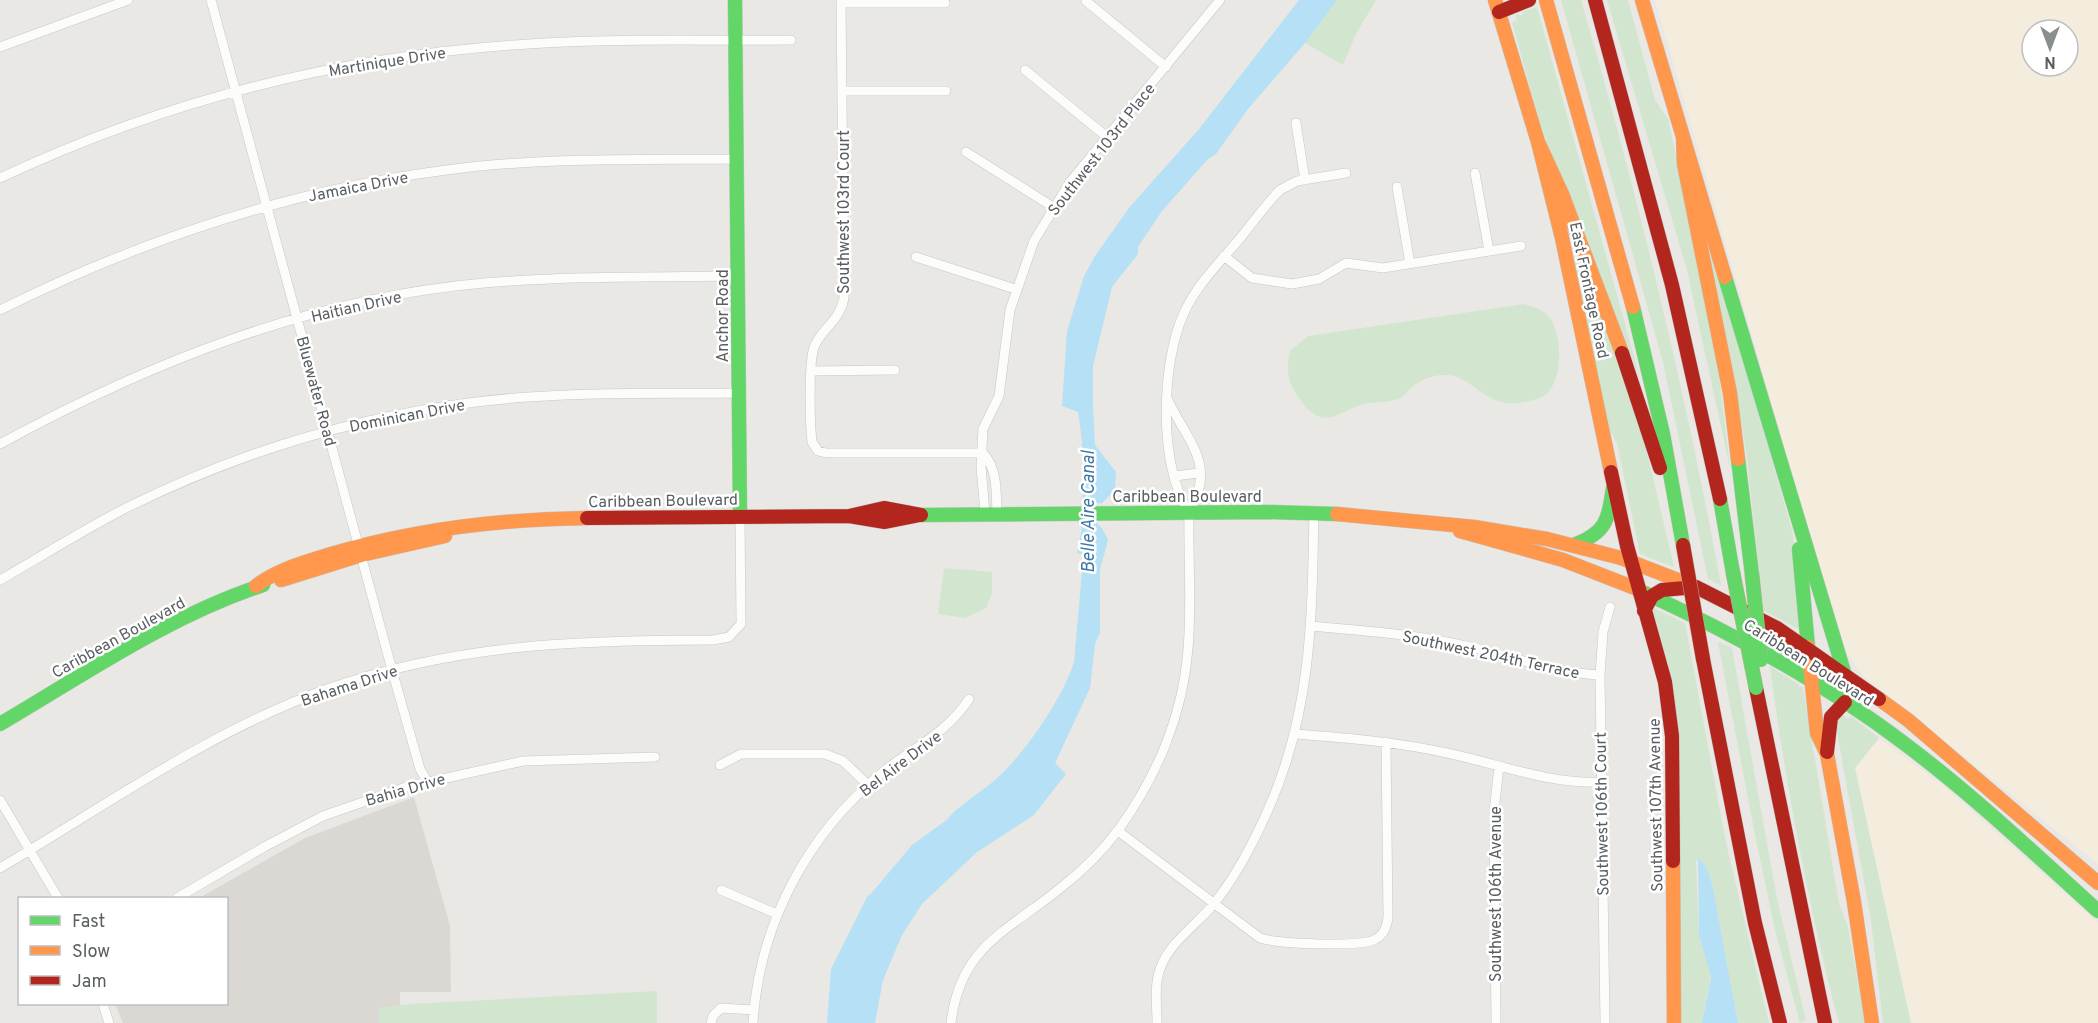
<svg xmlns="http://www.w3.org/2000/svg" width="2098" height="1023" viewBox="0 0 2098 1023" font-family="Overpass,sans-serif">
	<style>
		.commercial { fill: #f4ecdc; fill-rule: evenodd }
		.education { fill: #dbd8d3 }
		.green { fill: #d2e6cf }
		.water { fill: #b6e0f6 }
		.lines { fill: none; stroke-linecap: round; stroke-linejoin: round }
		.street-casing { stroke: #c6c6c6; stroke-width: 10 }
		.fast-casing { stroke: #c5c5c6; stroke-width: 15 }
		.slow-casing { stroke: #c5c5c6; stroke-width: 15 }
		.jam-casing { stroke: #c5c5c6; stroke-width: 15 }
		.street { stroke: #fcfcfb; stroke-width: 9 }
		.fast { stroke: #63d668; stroke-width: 14 }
		.slow { stroke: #ff974d; stroke-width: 14 }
		.jam { stroke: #b3261e; stroke-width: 14 }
		.fast-bridge-casing { stroke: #c0ae92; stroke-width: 15; stroke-linecap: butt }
		.jam-bridge-casing { stroke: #c0ae92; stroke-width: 15; stroke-linecap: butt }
		.fast-bridge { stroke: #63d668; stroke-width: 14 }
		.jam-bridge { stroke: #b3261e; stroke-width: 14 }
		.labels { text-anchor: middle; stroke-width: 5; stroke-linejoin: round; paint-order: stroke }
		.street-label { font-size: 16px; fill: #595e61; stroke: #fff }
		.water-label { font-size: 18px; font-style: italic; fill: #3c78a5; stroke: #fff }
	</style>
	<rect width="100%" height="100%" fill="#e9e8e4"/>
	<path class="commercial" d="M1655 0H2098V864L1864 677 1846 652 1812 544ZM2032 30H2068V66H2032Z
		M1879 738 1945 787 2098 923V1023H1911L1855 768Z"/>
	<path class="education" d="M414 797 450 926 451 992H400V1023H123L115 1004H226V898H199L305 838Z"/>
	<path class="green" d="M1337 0H1376L1356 34 1343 65 1305 43Z
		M1561 0H1581C1637 192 1685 388 1721 585L1708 579 1663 362Z
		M1607 0H1628L1655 100 1668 119 1713 321 1730 468 1687 270Z
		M1537 7 1640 378 1556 170 1534 103 1512 22 1517 20 1515 15H1523L1522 12Z
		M1702 216 1792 530 1797 560 1800 630 1763 610 1747 459 1735 379Z
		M1574 259H1580L1642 431 1674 567 1640 554 1617 443 1607 426Z
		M1524 304C1533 307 1545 310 1551 319 1562 338 1563 377 1547 394 1542 398 1532 401 1526 402 1483 411 1474 373 1443 375 1432 375 1418 381 1410 389 1406 392 1405 396 1400 398 1390 403 1380 401 1369 403 1339 408 1325 437 1298 397 1287 381 1286 370 1290 351L1308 336Z
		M944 568 992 572V593L986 608 965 618 938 614Z
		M1653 608 1685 623 1726 843 1769 1023H1738L1713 888 1700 857 1696 861 1699 935 1711 974 1702 1023H1680L1677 779Z
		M1718 642 1732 648 1777 899 1806 1020 1800 1023 1775 930 1756 840Z
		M1770 666 1798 684 1799 687H1803L1839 904 1848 927 1865 1023H1839L1835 1009C1807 897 1785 781 1770 666Z
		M1841 713 1848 719 1851 716 1879 738 1855 768 1911 1023H1883L1871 920 1836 727Z
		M657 991V1023H379V1008L410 1004Z"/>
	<path class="water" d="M1299 0H1337L1305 43 1248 109 1216 154 1208 159 1162 211 1138 247V254L1112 287 1093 366V408L1095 445 1116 472 1115 490 1102 503 1092 504 1095 522 1102 528 1108 540 1100 570V633L1095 644 1090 688 1055 763 1066 774 1034 815 977 852 922 904 902 935 883 980 875 1023H827L831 969 868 895H870L912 845 948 819C949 813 985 789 995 780 1024 755 1063 698 1074 662L1083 560V554L1077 553 1082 528 1077 523C1088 498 1083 440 1078 412L1062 406 1067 331 1084 276 1095 256 1129 208 1199 129Z
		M1698 856 1708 871 1713 888 1738 1023H1702L1711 977 1699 935Z"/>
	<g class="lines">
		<defs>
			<path id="street" d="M211 0 392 670 420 769 427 781
				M841 0 844 298C839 322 824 326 815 345 808 359 810 424 812 442L818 451 826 453H983
				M1086 1 1166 67
				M841 3H945
				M0 47 128 0
				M1025 70 1107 137
				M842 91H946
				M1296 123 1305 180
				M966 152 1053 207
				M1475 173 1489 251
				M0 178C166 100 345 55 528 44 616 38 704 41 791 40
				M1397 187 1410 264
				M1224 256 1252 278 1292 284 1319 279 1346 263 1383 268 1521 246
				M916 257 1015 289
				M0 310C141 240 290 190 447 170 543 157 640 160 737 159
				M811 371 895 370
				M0 444C150 362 312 298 484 283 568 276 653 277 738 276
				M983 453C998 469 996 492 997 513
				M1175 476 1199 473
				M1189 512C1158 466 1161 363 1184 313 1197 284 1222 260 1242 236 1254 221 1266 204 1280 190L1297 181 1346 173
				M985 513 981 466 983 429 999 396 1010 310 1034 241 1070 182 1220 0
				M0 580C42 556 83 530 126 508 235 454 355 417 476 402 563 391 651 394 739 393
				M1311 626C1363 631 1414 634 1466 646 1511 656 1554 673 1600 675
				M1296 734C1347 738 1397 742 1447 753 1499 764 1547 784 1601 782
				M720 765 741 754H825L843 761 868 785
				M0 800 58 898
				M1118 831 1260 938C1278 944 1357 947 1374 940 1384 935 1387 927 1388 917L1386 742
				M0 868C105 806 212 730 327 689 457 644 578 640 713 640L729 637 741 624 740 516
				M721 890 777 914
				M177 898 264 847 323 816 406 787 523 761 655 757
				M103 1004 109 1023
				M711 1023 713 1016 721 1008 754 1010
				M753 1023C759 925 807 834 883 772 914 747 947 733 969 699
				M951 1023C960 947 1006 932 1058 890 1080 873 1102 852 1119 829 1157 776 1183 714 1188 649 1192 603 1188 557 1189 512 1218 464 1186 440 1168 400
				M1157 1023C1157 1005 1154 986 1160 969 1169 943 1195 926 1212 906 1236 877 1256 838 1271 803 1312 707 1312 615 1314 512
				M1496 1023 1494 812 1499 766
				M1605 1023 1600 675 1603 632 1610 607"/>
			<path id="fast" d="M735 0 740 516
				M1725 277 1844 672
				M1633 307 1663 434 1683 545
				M1738 459 1752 575
				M1720 499 1733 573
				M921 515 1266 512 1337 514
				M1574 545C1607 532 1608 520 1613 488
				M1799 549 1808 647
				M1645 593C1736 635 1825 683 1905 744 1973 795 2035 854 2098 911
				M1760 646 1808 647
				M0 724C85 674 169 616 263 585"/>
			<path id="slow" d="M1495 0 1538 142 1562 238 1611 472
				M1546 0 1633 307
				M1642 0 1725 277
				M1683 137 1684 164 1730 393 1738 459
				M1538 142 1562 194 1622 353
				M1337 514 1474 527 1547 539 1621 558 1696 587
				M1460 531 1563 560 1640 590
				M281 580 361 555 445 536
				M256 586C276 570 303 563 328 555 411 530 499 519 587 518
				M1808 647 1817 733 1827 754 1854 902 1872 1023
				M1879 699 1908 720 2098 883
				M1673 861 1674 1023"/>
			<path id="jam" d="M1595 0 1672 285 1720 499
				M1499 12 1529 0
				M1622 353 1660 468
				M1611 472 1627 546 1665 682 1672 736 1673 861
				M849 516 885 522 920 515
				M587 518 849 516 884 508 921 515
				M1644 611 1652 596 1662 590 1696 587 1777 628 1879 699
				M1703 659 1755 923 1780 1023
				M1756 688 1825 1023
				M1827 752 1831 717 1845 702"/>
		</defs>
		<use href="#street" class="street-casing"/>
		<use href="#fast" class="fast-casing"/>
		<use href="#slow" class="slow-casing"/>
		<use href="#jam" class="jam-casing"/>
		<use href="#street" class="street"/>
		<use href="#fast" class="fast"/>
		<use href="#slow" class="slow"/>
		<use href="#jam" class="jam"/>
		<defs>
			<path id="fast-bridge" d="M1733 573 1756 688
				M1752 575 1761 660"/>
			<path id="jam-bridge" d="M1683 545 1703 659"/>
		</defs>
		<use href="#fast-bridge" class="fast-bridge-casing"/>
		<use href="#jam-bridge" class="jam-bridge-casing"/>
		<use href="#fast-bridge" class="fast-bridge"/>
		<use href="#jam-bridge" class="jam-bridge"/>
	</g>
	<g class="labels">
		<g class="street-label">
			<text transform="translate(387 61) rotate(-9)" y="6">Martinique Drive</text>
			<text transform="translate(1101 149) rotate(-52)" y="6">Southwest 103rd Place</text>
			<text transform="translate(358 186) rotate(-11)" y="6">Jamaica Drive</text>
			<text transform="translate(843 212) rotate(-90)" y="6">Southwest 103rd Court</text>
			<text transform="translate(1590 290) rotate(78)" y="6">East Frontage Road</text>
			<text transform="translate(356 306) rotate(-13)" y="6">Haitian Drive</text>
			<text transform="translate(722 316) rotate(-90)" y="6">Anchor Road</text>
			<text transform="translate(317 391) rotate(75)" y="6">Bluewater Road</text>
			<text transform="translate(407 415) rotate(-11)" y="6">Dominican Drive</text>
			<text x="1187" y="502">Caribbean Boulevard</text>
			<text transform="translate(663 500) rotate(-1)" y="6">Caribbean Boulevard</text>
			<text transform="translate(118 637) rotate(-29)" y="6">Caribbean Boulevard</text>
			<text transform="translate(1491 654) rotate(12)" y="6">Southwest 204th Terrace</text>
			<text transform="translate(1809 662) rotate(32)" y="6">Caribbean Boulevard</text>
			<text transform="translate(349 685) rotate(-18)" y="6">Bahama Drive</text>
			<text transform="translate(900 763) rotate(-37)" y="6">Bel Aire Drive</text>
			<text transform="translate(405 789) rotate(-16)" y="6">Bahia Drive</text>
			<text transform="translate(1655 805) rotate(-91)" y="6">Southwest 107th Avenue</text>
			<text transform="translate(1601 814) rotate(-91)" y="6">Southwest 106th Court</text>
			<text transform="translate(1495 894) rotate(-90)" y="6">Southwest 106th Avenue</text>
		</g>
		<g class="water-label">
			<text transform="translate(1088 512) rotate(-90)" y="6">Belle Aire Canal</text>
		</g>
	</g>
	<rect x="18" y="897" width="210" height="108" fill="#ffffff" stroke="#bdbfc0" stroke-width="1.5"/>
	<rect x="30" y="916" width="30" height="9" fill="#63d668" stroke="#bdbfc0" stroke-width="1.5"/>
	<text x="72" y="927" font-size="18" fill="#595e61">Fast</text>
	<rect x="30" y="946" width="30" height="9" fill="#ff974d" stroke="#bdbfc0" stroke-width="1.5"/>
	<text x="72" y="957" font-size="18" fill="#595e61">Slow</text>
	<rect x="30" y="976" width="30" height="9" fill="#b3261e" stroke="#bdbfc0" stroke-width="1.5"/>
	<text x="72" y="987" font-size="18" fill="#595e61">Jam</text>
	<g transform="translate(2050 48) rotate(180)"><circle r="28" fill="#ffffff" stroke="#bdbfc0" stroke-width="1.5"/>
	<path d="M0-4.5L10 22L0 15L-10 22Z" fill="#8b8e8f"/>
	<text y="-9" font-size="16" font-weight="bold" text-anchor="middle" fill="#595e61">N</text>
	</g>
</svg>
